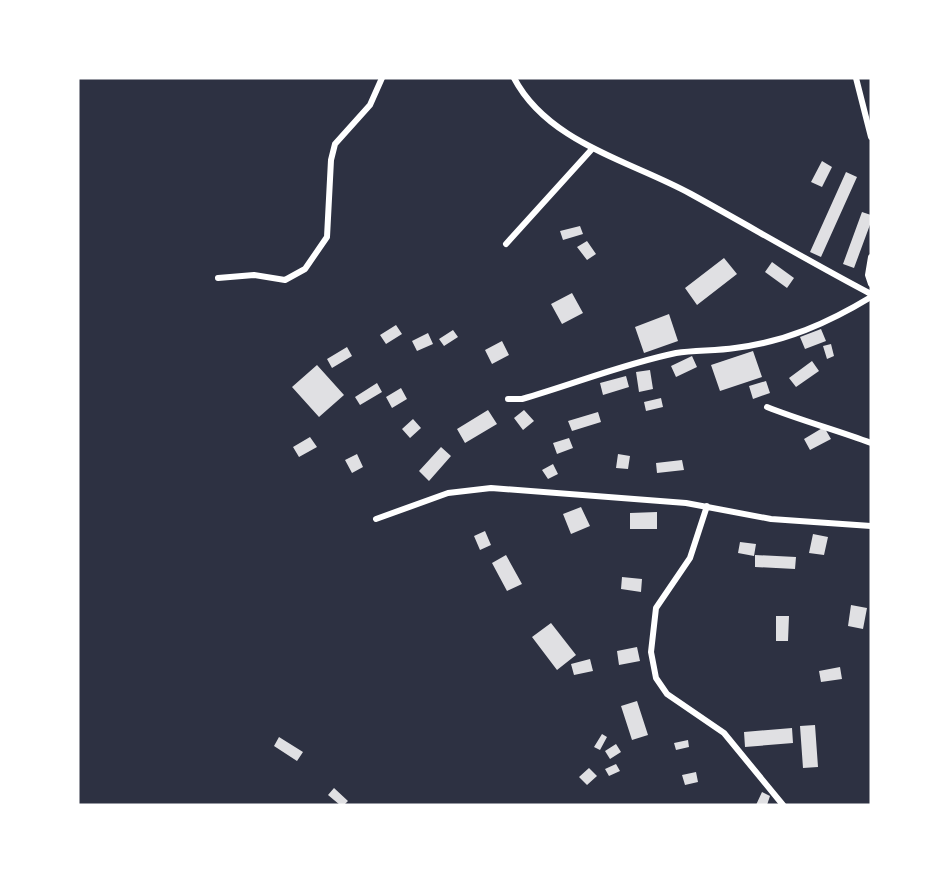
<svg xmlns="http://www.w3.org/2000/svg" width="949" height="883" viewBox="0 0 949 883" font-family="'PT Sans Narrow',sans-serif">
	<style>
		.building { fill: #e0e0e3 }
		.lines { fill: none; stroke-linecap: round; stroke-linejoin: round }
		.minor { stroke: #fff; stroke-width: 6 }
	</style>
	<rect width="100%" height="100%" fill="#2d3142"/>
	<path class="building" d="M822 161 832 167 822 187 811 182Z
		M846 172 857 177 821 257 810 252Z
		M862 212 871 215V222L854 268 843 264Z
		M580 226 583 234 563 240 560 231Z
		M587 241 596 254 587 260 577 247Z
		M724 258 737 274 697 305 685 288Z
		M772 262 794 278 787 288 765 272Z
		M572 293 583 313 562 324 551 304Z
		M669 314 678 341 644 353 635 327Z
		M396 325 402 334 386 344 380 335Z
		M821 329 826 341 805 349 800 337Z
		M453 330 458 337 444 346 439 339Z
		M428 333 433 344 417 351 412 341Z
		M502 341 509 355 492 364 485 350Z
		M831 344 834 356 827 359 823 346Z
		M347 347 352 356 332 368 327 359Z
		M753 351 762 377 720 391 711 365Z
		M692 356 697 367 676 377 671 366Z
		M812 361 819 371 796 387 789 378Z
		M317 365 344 395 319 417 292 387Z
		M650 370 653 389 639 392 636 372Z
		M626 376 629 387 603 395 600 383Z
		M766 381 770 393 753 399 749 386Z
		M377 383 382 392 360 405 355 397Z
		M401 388 407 399 392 408 386 397Z
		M661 398 663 407 646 411 644 402Z
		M488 410 497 424 465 443 457 429Z
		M524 410 534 421 523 430 514 418Z
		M598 412 601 422 572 431 568 421Z
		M413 419 421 428 410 438 402 429Z
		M824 427 831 439 810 450 804 439Z
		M310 437 317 447 299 457 293 447Z
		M569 438 573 448 557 454 553 443Z
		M441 447 451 456 429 481 419 471Z
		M357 454 363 467 352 473 345 460Z
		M618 454 630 456 628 469 616 468Z
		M682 460 684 470 657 473 656 463Z
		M553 464 558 474 548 479 542 470Z
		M581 507 590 526 571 534 563 514Z
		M657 512V529H630V513Z
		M485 531 491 545 480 550 474 536Z
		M813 534 828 537 824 555 809 553Z
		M740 542 756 544 754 556 738 553Z
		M506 555 522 584 507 591 492 563Z
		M755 555 796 557 795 569 755 567Z
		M622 577 642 579 641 592 621 589Z
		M851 605 867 608 863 629 848 626Z
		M776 616H789L788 641H776Z
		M551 623 576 655 557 670 532 637Z
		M637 647 640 661 619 665 617 651Z
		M590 659 593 671 574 675 571 664Z
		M840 667 842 679 821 682 819 671Z
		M637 701 648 735 632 740 621 706Z
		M815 725 818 767 803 768 800 726Z
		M792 728 793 743 745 747 744 732Z
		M602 734 607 737 600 750 594 747Z
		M279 737 303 752 297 761 274 746Z
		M688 740 689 747 676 750 674 743Z
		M616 744 621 752 610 759 605 751Z
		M616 764 620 771 609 776 605 769Z
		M589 768 597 776 587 785 579 777Z
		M696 772 698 782 685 785 682 775Z
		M334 788 348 801 344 805H340L328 795Z
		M762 792 770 796 767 805H756Z"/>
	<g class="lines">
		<path class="minor" d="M514 78C548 143 631 161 691 194 751 227 810 262 871 294
			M856 78 871 137
			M506 244 592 149
			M871 257 868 275 871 284
			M218 278 254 275 285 280 305 269 327 237 331 160 335 144 370 105 382 78
			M508 399H522C574 384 623 364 676 353 695 350 716 351 735 348 785 342 828 323 871 297
			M767 407C802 421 837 430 871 443
			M707 506 690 558 656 608 651 652 656 678 667 694 724 733 783 805
			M376 519 448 493 491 488 686 503 771 519 871 526"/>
	</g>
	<rect width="949" height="883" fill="none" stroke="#ffffff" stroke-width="159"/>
</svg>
